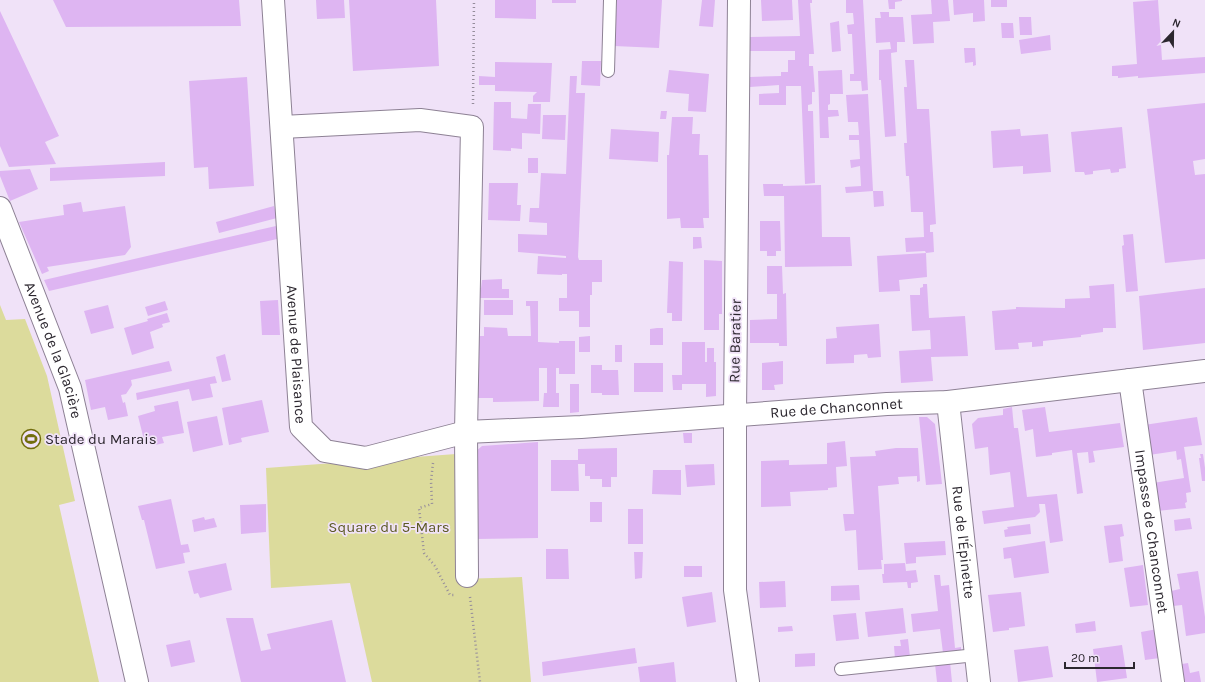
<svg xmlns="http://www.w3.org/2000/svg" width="1205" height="682" viewBox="0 0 1205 682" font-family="Karla,sans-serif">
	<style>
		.green { fill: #dcdb9c }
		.building { fill: #deb5f2 }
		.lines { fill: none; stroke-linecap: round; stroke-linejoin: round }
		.service-casing { stroke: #8d8194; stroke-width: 14 }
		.minor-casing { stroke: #8d8194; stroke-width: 24 }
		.path { stroke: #958c9b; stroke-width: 2.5; stroke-dasharray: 1 3; stroke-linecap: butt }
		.service { stroke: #fff; stroke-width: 12 }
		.minor { stroke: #fff; stroke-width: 22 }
		.labels { text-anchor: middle; stroke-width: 3.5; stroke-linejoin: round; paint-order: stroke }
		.street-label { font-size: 15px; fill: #2c272f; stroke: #f0e2f8 }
		.poi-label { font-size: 15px; fill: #2c272f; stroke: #f0e2f8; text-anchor: start }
		.park-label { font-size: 15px; fill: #5c5a24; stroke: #f0e2f8 }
	</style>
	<rect width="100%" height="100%" fill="#f0e2f8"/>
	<path class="green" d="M0 305 6 320 25 319 47 376 75 501 59 505 99 682H0Z
		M456 454 458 579 522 577 531 682H372L350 583 271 588 266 468Z"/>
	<path class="building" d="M53 0H239L241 26 66 27Z
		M316 0H344L345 18 317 19Z
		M349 0H436L439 66 353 71Z
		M495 0H536V19L495 18Z
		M552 0H576V3H552Z
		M617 0H662L659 48 614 46Z
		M702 0H715L713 27 699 26Z
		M761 0H792L793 20 762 21Z
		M798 0H812V3H810L814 54H809V66H813L815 92H812V104L808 105V111H813L815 183 805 184 801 86H786V105H759V94L779 93V85L750 87V77L781 76V72H788V60H795V51H750V37L800 36Z
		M846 0H863L868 90 862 91 861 81H850V74H854L852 34H848L847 25 854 24 853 13H846Z
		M888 0H902V1L895 2V9H889Z
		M931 0H948L950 21 933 22 934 43 913 44 911 15 932 14Z
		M953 0H984L985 21 973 22V13L954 15Z
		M991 0H1007V7H991Z
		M1158 0 1162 60 1205 57V73L1138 78V76L1118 78V76H1112V66L1137 64 1133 2Z
		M0 11 59 136 45 142 56 164 9 167 0 146Z
		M880 12H889V17H903L905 42H897V52L891 53 896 136 885 137 881 80H879V50L891 49 890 42 876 43 875 18H881Z
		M1019 17H1031L1032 35H1020Z
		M839 21 841 51 832 52 830 23Z
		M1001 23H1013L1014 38H1002Z
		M1050 35 1051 50 1021 54 1019 40Z
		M964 48H975L976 65 973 66V62L965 63Z
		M905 60H914L917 109H929L936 224 930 225V232H933L934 252 926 253 925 251 906 252 905 238 924 237 923 212H911L909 176H906L904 143H907L904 87H907Z
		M582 61H601L600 86 581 85Z
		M495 62 552 63 550 102H533V96L537 92 495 91V85H479V76L495 77Z
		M669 70 709 74 706 112 688 111 689 94 666 92Z
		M842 70 843 94H830V104L828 105V110H838L839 116 828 117 829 138H820L818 71Z
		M570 76H577L576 93H585L578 257 579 260H602V282H592V295H590V327H579V311H559V298H567V274H562V275L537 274 538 256 566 258V256L518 252V234L547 235V223L529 222 530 208H539L541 173 566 174Z
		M247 77 254 186 209 189 208 167 194 168 189 81Z
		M868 94 873 191H883L884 206 874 207 873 191 846 193 845 187 861 186 860 166 851 168 850 160 860 159 859 140H849V135H859L858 122H848L846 95Z
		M494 102H511V118L527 119 528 104H541L540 134 522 133V149L511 148V151L493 150Z
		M1205 103V159L1193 161 1195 175 1205 174V259L1165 263 1147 109Z
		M661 111H667L666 119H660Z
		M543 115H566L565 140 542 139Z
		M672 117H693L692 134H700L699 155H708L709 218H703L704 228H681L680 218 667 219V155H669Z
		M1122 127 1126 168 1119 169V172L1111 173 1110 169 1093 171V174L1085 175 1084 172H1075L1071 132Z
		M611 129 659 132 658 162 609 159Z
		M1020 129 1021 136 1048 134 1051 172 1023 174V166L993 168 991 131Z
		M528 158H538V173H528Z
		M165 162V176L50 181V168Z
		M30 169 38 189 10 201 0 176V171Z
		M489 183H518L517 205H521L520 221 488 220Z
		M763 184H783V186L821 185 822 237H850L852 266 785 267 784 196H764Z
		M81 202 83 212 125 206 131 247 125 255 47 267 49 271 42 274 19 222 64 215 63 205Z
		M274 206 277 218 219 233 216 222Z
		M760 221H780L781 251H776V256H767V251H760Z
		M276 226 277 239 49 291 44 280Z
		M1133 234 1138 291 1126 292 1122 246 1124 245 1123 235Z
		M693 237H701L702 248 693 249Z
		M926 253 927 277 899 280 900 291 879 292 877 256Z
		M704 260 722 261V314H719V330H704Z
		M669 261 683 262 682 321H672V313H667Z
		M767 266H782L783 294 786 293 787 346H779V343H750V320L777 319V294H767Z
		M502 279V289H509V298H478V288H481L482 280Z
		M923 284H927L929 318 965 316 968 356 931 357 933 381 901 383 899 351 931 349 930 330 912 331 910 295H920V288L923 287Z
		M1114 284 1116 328H1103V332L1081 335V337L1043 341V346L1032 347V342L1018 343 1019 349 995 350 992 311 1016 309V307L1065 308V299L1090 298 1089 286Z
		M1205 288V343L1143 350 1139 296Z
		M278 300 280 335H262L260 301Z
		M484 300H513V315H484Z
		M165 301 168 310 148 316 145 307Z
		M526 301H538V342L559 343V341H575V374H559V368H556V393H559V407H543L544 393H547V368H539V401L493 402V398H475V336H484V327L507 328 508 336H531L530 306H526Z
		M108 305 114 328 91 334 84 311Z
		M167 313 170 322 162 324 163 327 150 332 154 348 132 355 124 328 148 321 147 319Z
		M879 324 881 357 868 358 867 354 854 355V363L826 364V339L837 338 836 327Z
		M657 328H663V345H650V329Z
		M590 336V352H579V337Z
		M682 342H705V362H707V348H714V362H716V396L706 397V384H682V390H673L672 375H682Z
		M615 345H622V362H615Z
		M225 354 231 380 222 382 216 357Z
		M169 361 172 371 131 380 132 385 126 394 121 395 123 403 125 402 128 416 108 420 105 407 91 410 85 380Z
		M783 361V384L774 385 775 390H762V363Z
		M634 363H663V392H634Z
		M591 365H602V370H618L619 395H602V393H591Z
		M215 376 217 383 210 384 213 397 192 401 189 389 137 400 136 393Z
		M570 384H579V412L570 413Z
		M262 400 269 432 241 438 242 442 229 445 222 408Z
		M178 401 184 433 162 437 164 443 155 445 153 438 144 440 138 416 155 411 154 406Z
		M1012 407 1014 428H1018L1027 497 1057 494 1063 541 1050 543 1045 504H1039L1040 512 1035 517 984 524 982 511 1014 507 1010 472 990 475 988 447 975 449 972 424 978 418 1003 415V409Z
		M1045 407 1049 432 1120 423 1124 447 1093 451 1095 462 1089 463 1088 452 1077 453 1083 493 1077 494 1072 450 1052 453V455L1036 457 1033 429 1025 431 1022 410Z
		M217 416 223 445 193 452 187 422Z
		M919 417H927L935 424 942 484 926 485Z
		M1197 417 1202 445 1184 447 1191 492 1186 493 1187 502 1185 503 1186 508 1157 511 1153 483 1184 478 1181 459 1177 460 1176 451 1149 455 1144 425Z
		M683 433H692V443H684Z
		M845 441 847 466 836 467 837 487 828 488V490L790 492 791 506 761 507V461L789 460V465L827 464V443Z
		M538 442V538L476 539 475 452 482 446Z
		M617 448V477H611V487H602V479H590V476H585V464H578L579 491H551V460H578V449Z
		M896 448H918L920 481 917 482V476L898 477 899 484 878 486 883 560H881L882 569 858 570 856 530 845 531 843 514H854L850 457 876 456 875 451Z
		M1200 454H1203L1205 468V481H1202L1199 458H1201Z
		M714 464 715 485 687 487 685 465Z
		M653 470H681V495L652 494Z
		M171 499 181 545 188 544 190 552 183 553 185 563 156 569 144 520H142L138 506Z
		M590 502H602V522H590Z
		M266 504V532L241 534 240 505Z
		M628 509H643V544H628Z
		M204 517 205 520 214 518 217 527 194 532 192 520Z
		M1190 518 1192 529 1175 531 1174 520Z
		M1030 524 1031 534 1005 537 1004 530 1008 529 1007 527Z
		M1122 524 1124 536 1120 537 1123 561 1109 563 1104 526Z
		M945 541 946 555 916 557V563L906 564 904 543Z
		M1045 541 1049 573 1014 578 1011 558 1004 559 1003 548Z
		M546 549H568L569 579H546Z
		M634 552H643L642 578 635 579Z
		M226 563 232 590 200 598 198 593 194 594 188 571Z
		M905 563 906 571 916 570 918 582 911 583V588H908L907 582 883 583 882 574H884V564Z
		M1143 565 1148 605 1130 607 1124 568Z
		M684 566H702V577H684Z
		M1198 571 1205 617V633L1186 636 1182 605 1173 606 1171 591 1180 589 1177 574Z
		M934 575H940L941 586 949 585 955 648 961 647V651L943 653 940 629 913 632 911 614 938 611Z
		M785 581 786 607 760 608 759 582Z
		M859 585 860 600 831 601V586Z
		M712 592 716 622 687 627 682 597Z
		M1021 592 1025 626 1009 628V630L993 632 988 595Z
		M903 608 906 633 868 637 865 612Z
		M856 613 859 639 836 641 833 615Z
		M226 618H253L261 651 271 649 267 634 332 620 346 682H241Z
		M1095 621 1096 631 1076 633 1075 624Z
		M792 626 793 631 778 632V627Z
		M1163 628 1167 657 1145 660 1141 632Z
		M908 639 910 657 895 659 894 646H901L900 640Z
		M190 640 195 662 171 667 166 645Z
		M1122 645 1127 678 1097 682 1093 649Z
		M1048 646 1053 677 1018 682 1014 650Z
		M635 648 637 663 543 676 542 662Z
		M815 653V666L795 667V654Z
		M674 662 676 682H640L638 667Z
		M950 662 952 682H937L935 664Z
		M1188 663 1190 673 1199 671 1201 682H1179L1176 665Z"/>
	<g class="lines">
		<defs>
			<path id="service" d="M608 71 610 0
				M841 669 976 655"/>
			<g id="minor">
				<path id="s1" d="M273 0 301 427 325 451 366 458 466 432 581 427 887 404 948 402 1205 371"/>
				<path d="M739 0 735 414V590L748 682"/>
				<path d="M282 127 420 120 472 127 466 432 467 576"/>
				<path id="s2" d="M0 208 70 388 137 682"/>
				<path id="s3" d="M1130 380 1173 682"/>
				<path id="s4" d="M948 402 979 682"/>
			</g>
		</defs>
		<use href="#service" class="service-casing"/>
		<use href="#minor" class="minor-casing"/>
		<path class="path" d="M473 104 474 0
			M433 463 431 481 432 504 419 508 424 553 435 566 450 595H455
			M470 597 480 682"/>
		<use href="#service" class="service"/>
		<use href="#minor" class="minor"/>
	</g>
	<defs>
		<symbol id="stadium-ring" viewBox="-11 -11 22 22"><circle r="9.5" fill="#f0e2f8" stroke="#726d0d" stroke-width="1.5"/><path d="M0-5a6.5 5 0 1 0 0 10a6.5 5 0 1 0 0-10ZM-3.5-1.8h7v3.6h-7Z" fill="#726d0d"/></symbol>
	</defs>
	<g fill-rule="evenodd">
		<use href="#stadium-ring" x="20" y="428" width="22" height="22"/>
	</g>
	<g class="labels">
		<g class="street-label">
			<text transform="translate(735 341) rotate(-89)" y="5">Rue Baratier</text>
			<text dy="5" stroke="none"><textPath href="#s2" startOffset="152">Avenue de la Glacière</textPath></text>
			<text dy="5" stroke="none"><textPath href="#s1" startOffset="355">Avenue de Plaisance</textPath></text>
			<text dy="5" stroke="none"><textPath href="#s1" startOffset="978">Rue de Chanconnet</textPath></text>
			<text dy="5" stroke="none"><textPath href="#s3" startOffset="153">Impasse de Chanconnet</textPath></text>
			<text dy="5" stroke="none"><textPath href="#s4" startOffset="141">Rue de l'Épinette</textPath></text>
		</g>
		<g class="poi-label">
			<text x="45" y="444">Stade du Marais</text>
		</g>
		<g class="park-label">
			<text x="389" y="532">Square du 5-Mars</text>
		</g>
	</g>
	<g transform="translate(1173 32) rotate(22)" stroke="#f0e2f8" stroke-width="3" paint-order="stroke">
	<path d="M0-3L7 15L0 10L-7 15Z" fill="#2c272f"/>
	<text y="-6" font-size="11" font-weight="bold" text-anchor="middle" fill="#2c272f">N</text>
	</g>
	<path d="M1065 662v6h69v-6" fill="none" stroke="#2c272f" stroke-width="2"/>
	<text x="1071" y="662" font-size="12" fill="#2c272f" stroke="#f0e2f8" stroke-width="3" paint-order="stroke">20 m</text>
</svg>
